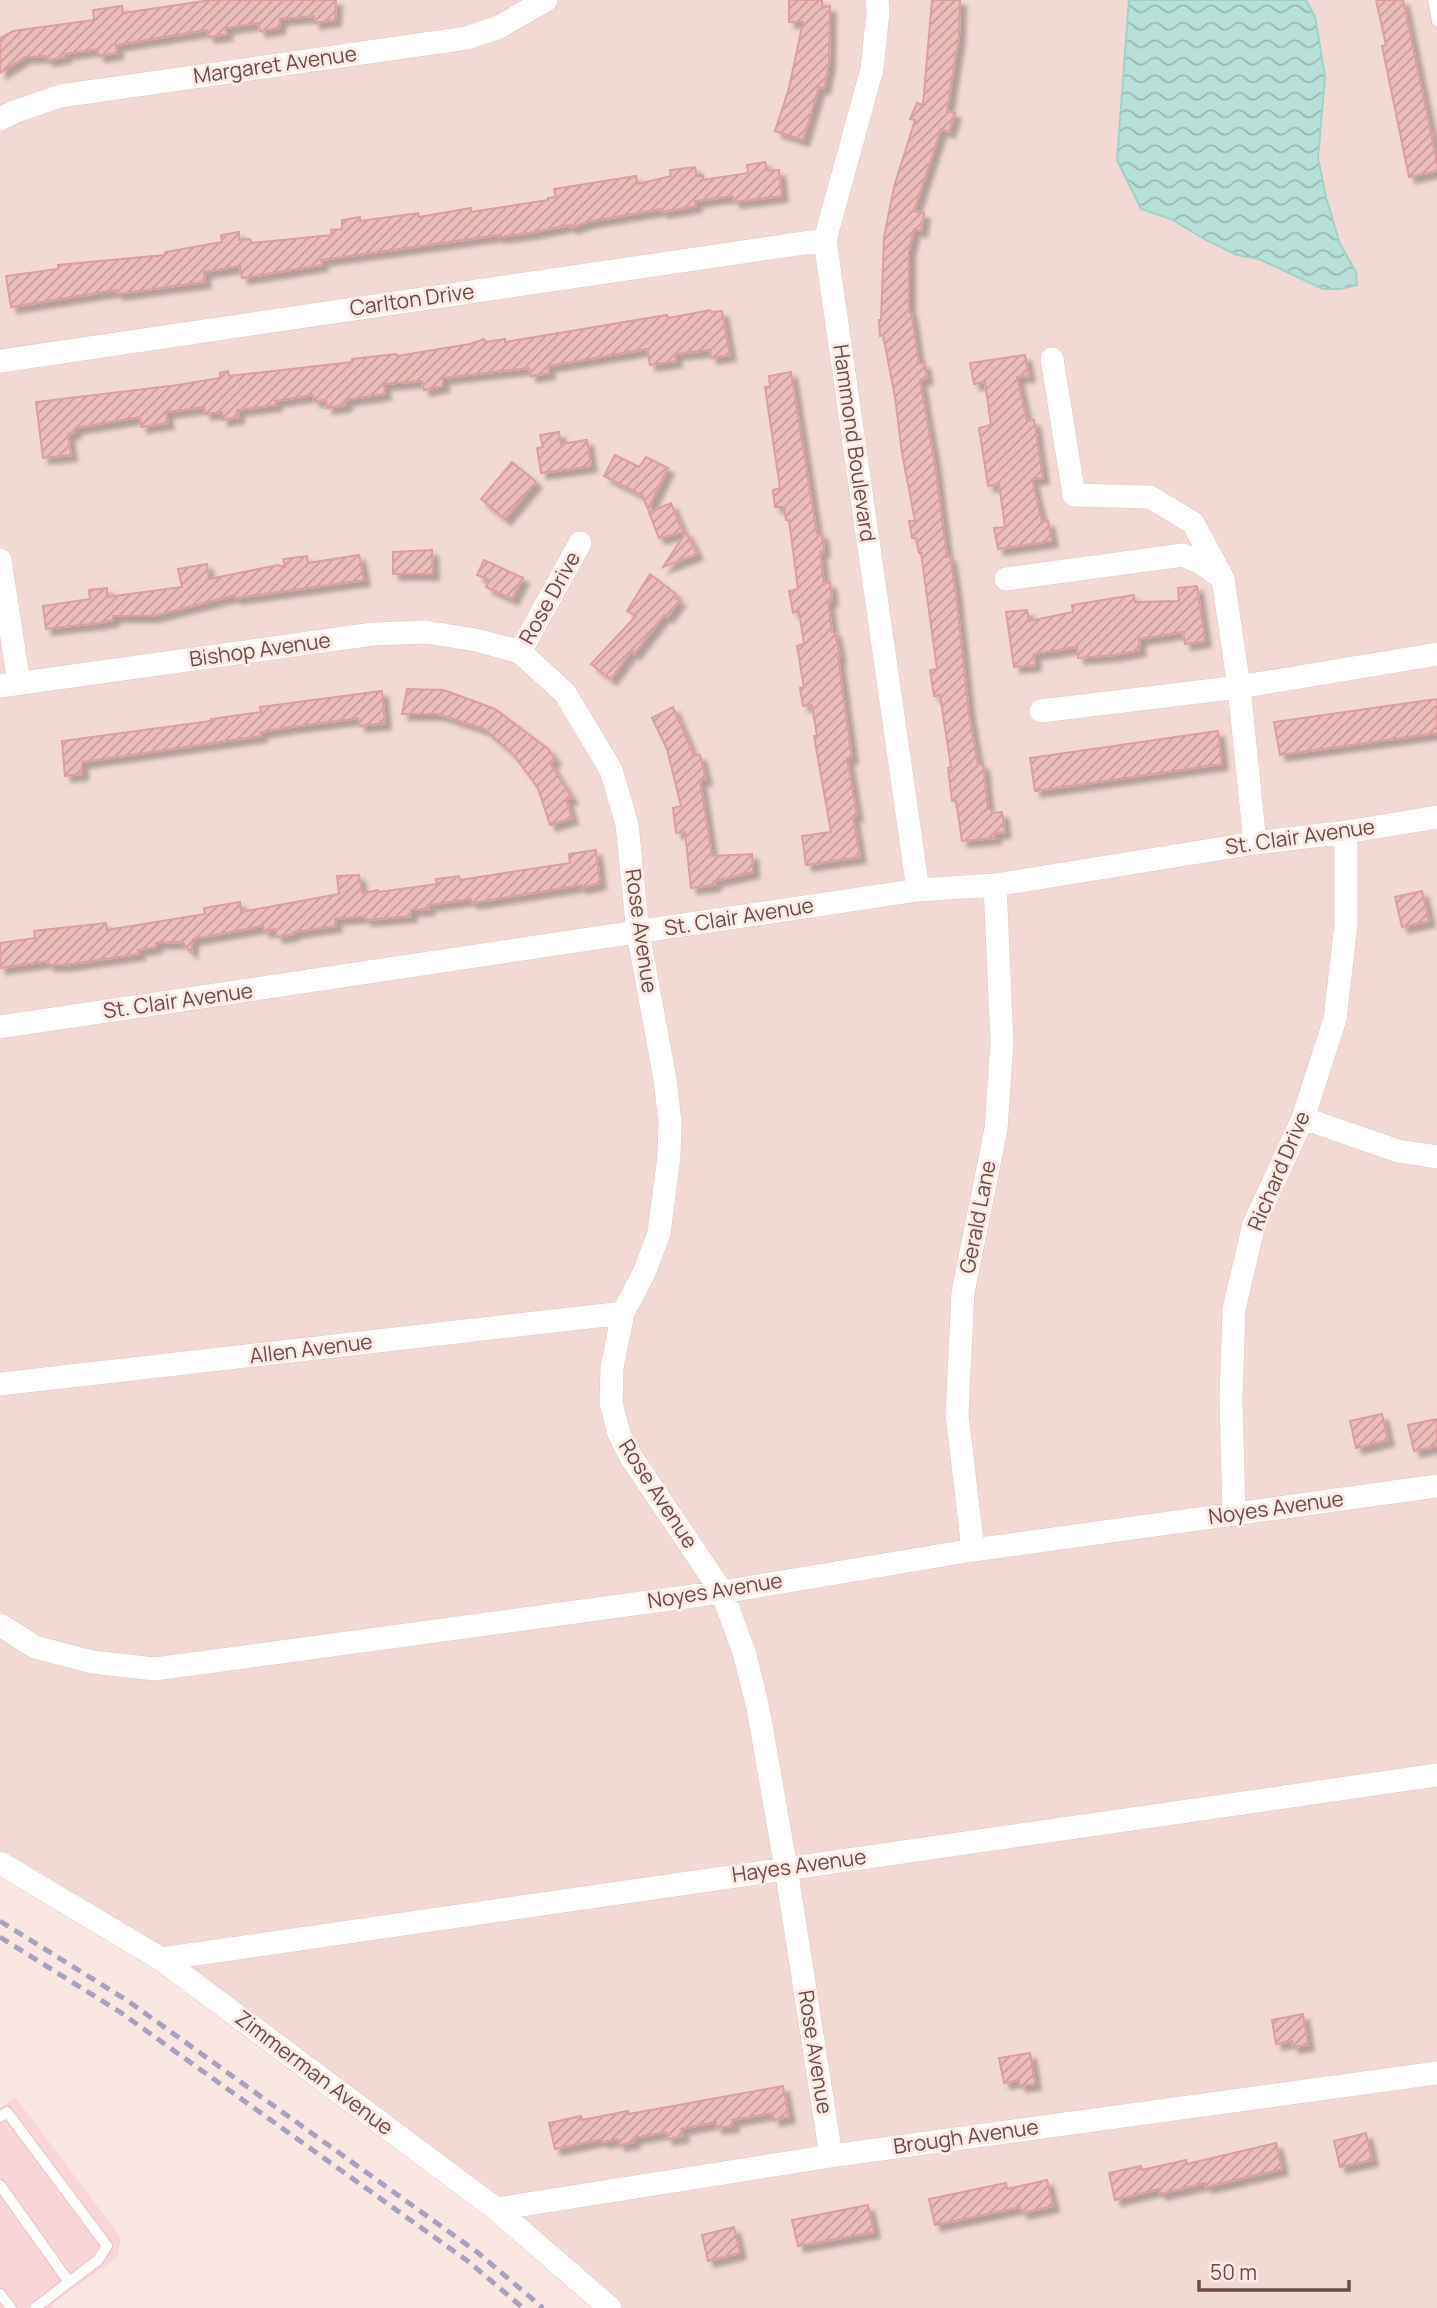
<svg xmlns="http://www.w3.org/2000/svg" width="1437" height="2308" viewBox="0 0 1437 2308" font-family="Manrope,sans-serif">
	<style>
		.residential { fill: #f3d9d3 }
		.commercial { fill: #fad5d7 }
		.water { fill: url(#water-waves); stroke: #9fd2c8; stroke-width: 2 }
		.building { fill: url(#building-hatch); stroke: #de9e9c; stroke-width: 2; filter: url(#shadow) }
		.lines { fill: none; stroke-linecap: round; stroke-linejoin: round }
		.service-casing { stroke: #dfc4c1; stroke-width: 12 }
		.minor-casing { stroke: #dfc4c1; stroke-width: 24 }
		.service { stroke: #fff; stroke-width: 10 }
		.minor { stroke: #fff; stroke-width: 23 }
		.rail { stroke: #a7a1c1; stroke-width: 5; stroke-dasharray: 10 7; stroke-linecap: butt }
		.labels { text-anchor: middle; stroke-width: 6; stroke-linejoin: round; paint-order: stroke }
		.street-label { font-size: 21px; fill: #6f4a4a; stroke: #fdece6 }
	</style>
	<defs>
		<pattern id="water-waves" width="16" height="10" patternUnits="userSpaceOnUse" patternTransform="scale(1.75)"><rect width="16" height="10" fill="#b7e1d8"/><path d="M0 5q4-4 8 0t8 0" fill="none" stroke="#99b8b1"/></pattern>
		<pattern id="building-hatch" width="6" height="6" patternUnits="userSpaceOnUse" patternTransform="scale(1.75)"><rect width="6" height="6" fill="#edbdbb"/><path d="M-1 1l2-2M0 6l6-6M5 7l2-2" fill="none" stroke="#c49c9a"/></pattern>
		<filter id="shadow"><feDropShadow dx="6" dy="6" stdDeviation="2" flood-color="#0004"/></filter>
	</defs>
	<rect width="100%" height="100%" fill="#fae7e1"/>
	<path class="residential" d="M0 0H1437V2308H610L161 1959 0 1866Z"/>
	<path class="commercial" d="M15 2097 121 2238 117 2257 52 2304 53 2308H0V2108Z"/>
	<path class="water" d="M1129 0H1306L1315 17 1325 76 1318 158 1326 197 1340 244 1356 272 1357 285 1340 289H1323L1259 259 1237 255 1206 240 1171 219 1141 209 1117 160Z"/>
	<path class="building" d="M211 0H336L335 20 314 23V16L280 19 279 28 260 31 258 23 225 28 227 34 209 37 207 30 116 45 117 53 99 56 97 49 64 54 65 57 47 60 46 56 25 57 0 73V38L13 31 94 20 93 10 122 6 123 13Z
		M789 0H822V8L830 6 829 63 824 88 819 87 803 140 775 131 789 88 803 22H789Z
		M932 0H960L959 36 947 111 955 113 949 132 941 129 914 211 924 213 921 231 914 229 909 251V312H911L919 363H924L927 378 920 380 935 465 947 557 950 556 956 594 969 714 978 764H983L988 809H991L992 813 1002 812 1005 832 994 833 995 838 962 841 956 801H952L948 768 951 767 940 695 934 696 930 670 937 669 921 553H919L916 538H912L909 521H915L902 453 895 397 883 335 880 336 879 320H881L884 237 894 187 915 120 910 119 917 103 923 105Z
		M1376 0H1403L1437 161V171L1409 177 1382 46 1386 45Z
		M765 162 768 171 779 170 782 196 734 202 733 196 695 201 696 206 662 212 661 209 587 222 571 228 570 225 534 232 499 237V235L321 260 322 265 242 278 240 266 204 272 205 282 117 294 116 290 11 307 6 276 58 269V265L165 255V252L222 242 221 235 239 232V240L250 239 252 243 332 235 331 230 342 229V220L360 217V221L418 213 419 217 471 208V212L548 200V198L556 197 554 189 636 176 638 184 671 176 670 170 695 167 697 176H703V180L748 173 747 165Z
		M710 310 711 312 722 311 730 355 711 358 710 350 675 354 676 361 650 365 647 349 548 366 549 373 531 376 529 368 443 378V386L424 390 422 381 384 384 385 394 345 400 346 405 327 408 326 400 314 401 313 395 275 401 276 405 237 410 239 417 222 420V412L205 414 204 407 166 412 168 423 141 427 140 417 75 428V432L68 434 71 455 43 458 36 402 178 385 220 378V373L228 371 229 376 352 362V359L396 354 397 356 470 344 484 339 485 342 505 339V342L667 315 668 318Z
		M1025 355 1029 376 1017 377 1027 421 1034 420 1043 478 1032 479 1042 522 1048 521 1052 541 998 549 994 528 1005 527 999 484 988 486 979 428 991 425 985 382 974 384 970 363Z
		M791 372 817 534H822L824 551 820 552 824 584 830 582 832 600 828 601 832 632H835L840 657H838L852 758H847L857 815 853 816 860 857 806 865 802 836 831 832 814 736H817L812 705 803 706 800 688 804 687 797 646 804 644 799 611 793 613 789 591 798 589 789 520H786L784 507H775L773 490 780 488 765 387H770L769 376Z
		M559 432 561 444 587 440 591 466 541 473 537 448 543 447 540 435Z
		M615 455 639 467 646 457 668 468 648 509 642 495 604 476Z
		M512 462 536 482 505 519 481 499Z
		M671 503 683 532 659 538 649 512Z
		M686 532 697 554 663 567Z
		M432 550 433 574H393V552Z
		M359 555 364 580 235 598V595L153 616H113V620L98 623 46 629 43 606 90 599 89 590 107 588V597L182 587 178 569 207 564 209 579 278 565 285 567 283 559 307 556 308 563Z
		M484 560 523 578 512 599 486 587 490 580 477 575Z
		M650 574 676 594 673 597 680 600 667 617 664 615 634 654 632 650 611 679 591 664 636 616 627 611Z
		M1197 586 1205 641 1185 644 1183 632 1139 639 1140 650 1115 655 1078 658 1077 647 1034 654 1035 665 1014 667 1006 612 1027 610 1029 621 1073 612 1072 605 1134 595 1135 602 1179 601 1178 588Z
		M407 689 444 690 495 709 548 749 555 759 550 763 572 798 566 799 572 818 550 825 538 788 513 754 484 729 438 714H402Z
		M382 691 385 723 360 726 358 718 291 727 260 732 261 736 82 762V774L65 776 62 741 211 721V719L261 712 260 707Z
		M1437 699V733L1280 755 1274 722Z
		M673 707 694 756 700 755 706 779 700 780 712 856 752 854 753 872 714 881 715 885 691 888 685 832 676 833 673 808 681 806 667 749 652 718Z
		M1218 731 1222 764 1035 791 1030 758Z
		M596 850 600 883 581 888V885L472 903 471 899 428 905 429 909 411 910V916L366 920 365 916 335 919 336 926 293 932 294 934 277 937 275 929 264 932 263 926 193 939 191 952 182 942 156 943V947L138 950 139 954 64 965H49L48 961 0 968V943L35 938 34 931 106 923 107 930 205 914 204 908 240 902 241 912 339 894 337 876 359 875 362 893 378 890 379 892 437 884 436 879 459 876 460 880 570 863 569 854Z
		M1422 891 1429 921 1402 927 1395 897Z
		M1382 1414 1388 1440 1356 1448 1350 1421Z
		M1437 1419V1446L1414 1451 1408 1425Z
		M1303 2014 1308 2045 1293 2047 1292 2041 1276 2044 1272 2020Z
		M1030 2053 1035 2084 1020 2086 1019 2080 1004 2083 999 2058Z
		M783 2086 789 2117 774 2120 772 2113 732 2120 733 2126 717 2128 716 2122 681 2129 683 2136 667 2139 666 2132 633 2138 634 2142 619 2145 618 2139 602 2142V2139L555 2149 549 2123 581 2116 582 2120 628 2111 629 2114Z
		M1366 2133 1372 2160 1340 2167 1334 2141Z
		M1276 2143 1282 2169 1206 2187 1205 2183 1160 2194 1159 2189 1115 2200 1109 2173 1141 2166 1142 2170 1186 2160 1187 2164Z
		M1047 2180 1053 2206 1022 2213 1020 2207 935 2225 929 2199 1006 2183 1007 2189Z
		M868 2205 874 2232 798 2246 792 2220Z
		M734 2227 740 2253 708 2261 702 2235Z"/>
	<g class="lines">
		<defs>
			<path id="service" d="M1433 0 1437 21
				M0 2117 7 2112 107 2246 98 2260 35 2308
				M0 2185 69 2282
				M0 2294 11 2308"/>
			<path id="minor" d="M877 0 878 12 872 69 825 240 918 890
				M0 119 14 112 60 96 467 38 499 27 546 0
				M1052 359 1074 495 1150 497 1193 523 1223 579 1239 687 1255 843
				M0 361 825 240
				M0 560 19 683
				M1006 579 1183 555 1203 564 1219 576
				M520 652 580 543
				M0 686 373 634 426 632 476 640 520 652 565 693 611 770 627 824 638 933 665 1079 670 1122 669 1156 659 1233 644 1273 623 1313 612 1367 611 1403 619 1434 631 1457 722 1592 744 1652 758 1708 786 1868 831 2156
				M1041 711 1239 687 1437 654
				M0 1027 918 890 995 885 1255 843 1346 832 1437 817
				M1303 1118 1398 1151 1437 1157
				M0 1384 623 1313
				M1234 1514 1231 1399 1234 1309 1254 1224 1303 1118 1335 1019 1346 925V832
				M973 1550 957 1414 963 1292 996 1129 1002 1043 995 885
				M0 1625 35 1647 92 1662 155 1669 722 1592 973 1550 1437 1486
				M0 1863 161 1959 496 2209 610 2308
				M161 1959 1437 1775
				M496 2209 831 2156 1437 2073"/>
		</defs>
		<use href="#service" class="service-casing"/>
		<use href="#minor" class="minor-casing"/>
		<use href="#service" class="service"/>
		<use href="#minor" class="minor"/>
		<path class="rail" d="M0 1921 128 2001 477 2252 543 2308
			M0 1937 120 2012 469 2262 523 2308"/>
	</g>
	<g class="labels">
		<g class="street-label">
			<text transform="translate(275 65) rotate(-8)" y="7">Margaret Avenue</text>
			<text transform="translate(412 300) rotate(-8)" y="7">Carlton Drive</text>
			<text transform="translate(854 443) rotate(82)" y="7">Hammond Boulevard</text>
			<text transform="translate(550 598) rotate(-61)" y="7">Rose Drive</text>
			<text transform="translate(260 650) rotate(-8)" y="7">Bishop Avenue</text>
			<text transform="translate(1300 837) rotate(-8)" y="7">St. Clair Avenue</text>
			<text transform="translate(739 917) rotate(-9)" y="7">St. Clair Avenue</text>
			<text transform="translate(641 931) rotate(82)" y="7">Rose Avenue</text>
			<text transform="translate(178 1001) rotate(-8)" y="7">St. Clair Avenue</text>
			<text transform="translate(1279 1171) rotate(-67)" y="7">Richard Drive</text>
			<text transform="translate(978 1217) rotate(-79)" y="7">Gerald Lane</text>
			<text transform="translate(311 1349) rotate(-7)" y="7">Allen Avenue</text>
			<text transform="translate(658 1494) rotate(57)" y="7">Rose Avenue</text>
			<text transform="translate(1276 1508) rotate(-8)" y="7">Noyes Avenue</text>
			<text transform="translate(715 1591) rotate(-9)" y="7">Noyes Avenue</text>
			<text transform="translate(799 1866) rotate(-8)" y="7">Hayes Avenue</text>
			<text transform="translate(815 2052) rotate(81)" y="7">Rose Avenue</text>
			<text transform="translate(314 2073) rotate(37)" y="7">Zimmerman Avenue</text>
			<text transform="translate(966 2137) rotate(-8)" y="7">Brough Avenue</text>
		</g>
	</g>
	<path d="M1199 2280v10h150v-10" fill="none" stroke="#6f4a4a" stroke-width="3.5"/>
	<text x="1210" y="2280" font-size="21" fill="#6f4a4a" stroke="#fdece6" stroke-width="5" paint-order="stroke">50 m</text>
</svg>
